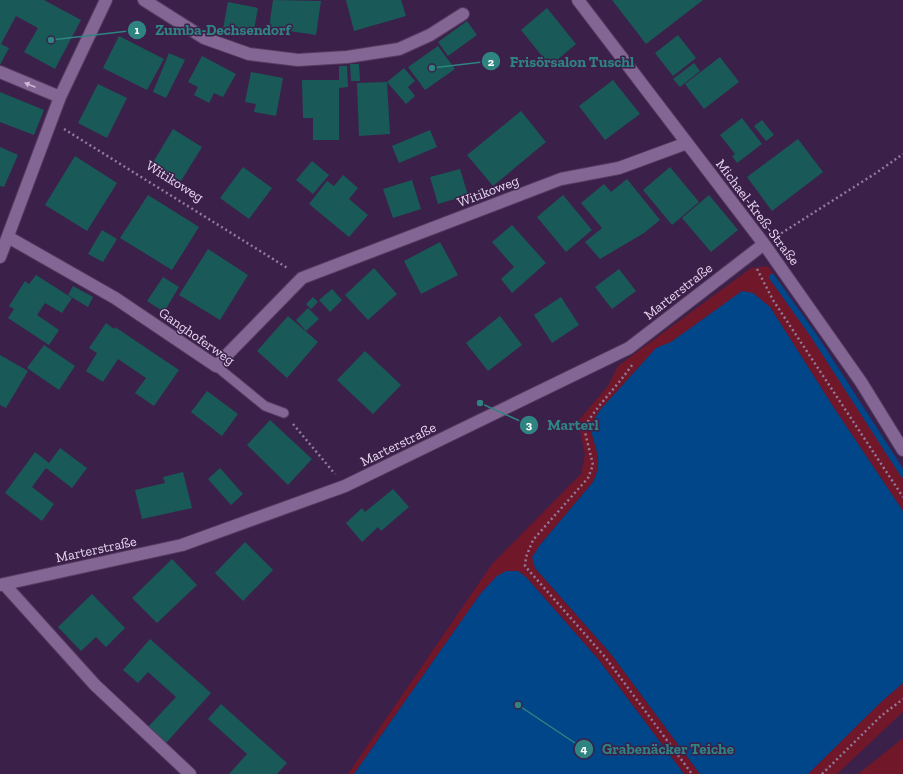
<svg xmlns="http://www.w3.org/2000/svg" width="903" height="774" viewBox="0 0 903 774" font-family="'Zilla Slab',serif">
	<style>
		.green { fill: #70172a }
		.water { fill: #004688 }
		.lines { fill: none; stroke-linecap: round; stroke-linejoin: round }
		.stream { stroke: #004688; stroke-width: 6 }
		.building { fill: #195a58 }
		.lane-casing { stroke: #553c60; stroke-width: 11 }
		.street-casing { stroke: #553c60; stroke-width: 14 }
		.path { stroke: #927c9d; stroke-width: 2.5; stroke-dasharray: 2 3; stroke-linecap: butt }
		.lane { stroke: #846695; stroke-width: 9 }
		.street { stroke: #846695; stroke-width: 12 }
		.oneway { fill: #cebad9 }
		.labels { text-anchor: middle; stroke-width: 3; stroke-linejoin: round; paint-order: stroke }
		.street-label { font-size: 14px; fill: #e7d6f0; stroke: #3b2049 }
		.leader { fill: none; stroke: #2f8482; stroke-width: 1.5 }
		.callout-dot { fill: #2f8482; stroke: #3b2049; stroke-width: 1.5 }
		.mark-label { font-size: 12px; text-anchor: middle; font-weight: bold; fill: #fff }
		.callout-label { font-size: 15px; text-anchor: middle; font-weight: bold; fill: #2f8482; stroke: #3b2049; stroke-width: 3; stroke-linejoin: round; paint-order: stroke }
	</style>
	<rect width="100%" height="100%" fill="#3b2049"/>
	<path class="green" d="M768 266 903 468V511L834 408 770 307 656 348 590 426C595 450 604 459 593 482L540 545 535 568 611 654 700 774H684L598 659 526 577 497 576 481 593 354 774H348L492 564 581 474 585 455 578 421 608 386 618 366 751 268Z
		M903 683V712L837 774H808L881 702Z
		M903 738V774H858Z"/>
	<path class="water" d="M742 291 753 293 770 307 834 408 903 511V683L881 702 808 774H700L611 654 535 568 532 557 540 545 593 482C604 459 595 450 590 426L600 410 656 348 671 342Z
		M506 571H518L526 577 598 659 684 774H354L481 593 497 576Z"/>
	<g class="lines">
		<path class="stream" d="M772 277 814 336 903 474"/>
	</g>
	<path class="building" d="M0 0H44L81 20 55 69 24 52 38 28 16 16 1 44 9 48 0 65Z
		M273 0 321 1 316 35 269 28Z
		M346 0H401L406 16 354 31Z
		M612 0H703L646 44Z
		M228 2 258 8 253 35 223 29Z
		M547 8 576 44 550 66 521 30Z
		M467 21 477 35 448 56 438 42Z
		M678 35 696 58 673 76 655 53Z
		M119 36 164 59 147 90 103 68Z
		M438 46 455 69 425 90 408 67Z
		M169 53 185 60 166 98 153 92Z
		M202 56 236 74 223 97 214 93 209 103 194 95 198 87 188 82Z
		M720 57 739 82 704 109 685 84Z
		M694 63 700 71 680 87 673 79Z
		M350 64H359L360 81H351Z
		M339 66H347L348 87 339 88Z
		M404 68 415 81 408 87 415 96 406 104 387 82Z
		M251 72 283 78 276 116 254 112 256 104 245 102Z
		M302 80H339V140H313V118H303Z
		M613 80 640 114 605 140 579 106Z
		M387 82 390 134 359 136 357 83Z
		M98 84 127 98 107 138 78 123Z
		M0 92 44 110 34 135 0 122Z
		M521 111 546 142 493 186 467 155Z
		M742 118 762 144 737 163 732 156 735 154 720 135Z
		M762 120 774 135 766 141 754 126Z
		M173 129 202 147 181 181 152 164Z
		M430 130 437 147 399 163 392 146Z
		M798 139 823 172 772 211 747 177Z
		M0 147 18 155 4 187 0 186Z
		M75 156 117 183 87 231 45 205Z
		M312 161 329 175 313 194 296 180Z
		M243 167 272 188 249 219 220 198Z
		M670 167 699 202 672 225 643 190Z
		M460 169 468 195 438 204 430 177Z
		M343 175 358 188 349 199 368 215 349 237 309 204 327 181 334 186Z
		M627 179 660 220 644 233 600 259 585 242 602 228 581 203 604 184 611 192Z
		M412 180 421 209 393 218 383 189Z
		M148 195 199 227 172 270 120 238Z
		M563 195 592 230 566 252 537 217Z
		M709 195 738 230 711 252 682 218Z
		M512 225 546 263 512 293 501 279 514 267 492 242Z
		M102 230 117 239 103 262 88 254Z
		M440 242 458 275 421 294 404 261Z
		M208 249 248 275 220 320 179 295Z
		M374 268 397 294 368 320 345 295Z
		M619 269 636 291 612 309 595 287Z
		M36 275 72 298 62 313 45 303 37 315 59 330 49 345 8 318 14 309 9 306 25 281 29 284Z
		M163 277 179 287 164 312 147 301Z
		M73 286 93 297 88 307 68 295Z
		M332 289 342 300 330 312 319 300Z
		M313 297 318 302 311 309 306 304Z
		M561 297 579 325 552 343 534 315Z
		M308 308 319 319 306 331 296 320Z
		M288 316 318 342 287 378 257 351Z
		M500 316 522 345 488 371 466 343Z
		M106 323 114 329 115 327 179 370 154 406 135 393 146 378 118 359 103 382 86 371 97 353 89 348Z
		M44 345 75 366 59 390 27 368Z
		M365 351 401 385 373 414 337 380Z
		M0 355 28 371 6 408 0 405Z
		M207 391 238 414 222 436 191 412Z
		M270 420 312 459 288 485 247 445Z
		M60 448 87 468 72 488 46 468 32 487 54 504 42 521 5 493 35 452 49 463Z
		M220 468 243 494 231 505 208 479Z
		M183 472 192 508 142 519 135 490 165 483 163 477Z
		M393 489 409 507 381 531 378 527 362 542 346 523 362 508 365 512Z
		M245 542 273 570 243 601 215 573Z
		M172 559 197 585 157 623 132 598Z
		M92 594 125 628 106 647 96 637 81 651 58 627Z
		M150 639 211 693 166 743 148 727 176 697 148 672 138 683 123 670Z
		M221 704 287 763 277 774H229L247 754 208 719Z"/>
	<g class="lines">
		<defs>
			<path id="lane" d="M216 366 265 406 284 413"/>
			<path id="street" d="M144 0 204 38 249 54 298 60 347 57 399 49 430 35 463 14
				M578 0 764 244 861 382 903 450
				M0 72 60 97
				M8 237 115 298 216 366 302 278 561 179 619 168 687 143
				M0 257 60 97 106 0
				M4 584 95 685 190 774
				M0 585 182 545 345 486 629 348 764 244"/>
		</defs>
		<use href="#lane" class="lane-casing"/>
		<use href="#street" class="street-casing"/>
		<path class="path" d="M64 129 289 269
			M777 236 876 173 903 154
			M757 269 773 300 903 497
			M632 365C617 387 597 405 584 428L593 465 588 478 533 540 526 557 525 566 605 657 692 774
			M293 424 335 474
			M822 774 881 716 903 699"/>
		<use href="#lane" class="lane"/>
		<use href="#street" class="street"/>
	</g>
	<defs><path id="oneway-solid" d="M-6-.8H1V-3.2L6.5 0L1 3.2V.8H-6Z"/></defs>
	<use class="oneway" href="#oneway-solid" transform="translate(30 85) rotate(-158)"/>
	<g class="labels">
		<g class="street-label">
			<text transform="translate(175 181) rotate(32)" y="5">Witikoweg</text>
			<text transform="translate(488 191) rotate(-21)" y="5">Witikoweg</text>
			<text transform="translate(758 212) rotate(53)" y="5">Michael-Kreß-Straße</text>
			<text transform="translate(678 291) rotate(-38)" y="5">Marterstraße</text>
			<text transform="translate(197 336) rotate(35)" y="5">Ganghoferweg</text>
			<text transform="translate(398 444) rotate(-26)" y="5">Marterstraße</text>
			<text transform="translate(96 549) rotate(-12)" y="5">Marterstraße</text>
		</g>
	</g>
	<path class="leader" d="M51 40L137 30M432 68L491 61M480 403L529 425M518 705L584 749"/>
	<g class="callout-dot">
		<circle cx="51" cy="40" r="4"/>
		<circle cx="432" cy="68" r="4"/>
		<circle cx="480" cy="403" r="4"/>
		<circle cx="518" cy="705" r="4"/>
		<circle cx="137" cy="30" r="10"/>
		<circle cx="491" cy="61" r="10"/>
		<circle cx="529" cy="425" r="10"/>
		<circle cx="584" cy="749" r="10"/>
	</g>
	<g class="mark-label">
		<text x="137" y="34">1</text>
		<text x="491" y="66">2</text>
		<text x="529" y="429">3</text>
		<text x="584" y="753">4</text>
	</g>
	<g class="callout-label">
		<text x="223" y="35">Zumba-Dechsendorf</text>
		<text x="572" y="67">Frisörsalon Tuschl</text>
		<text x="573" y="430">Marterl</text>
		<text x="668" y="754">Grabenäcker Teiche</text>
	</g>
</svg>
